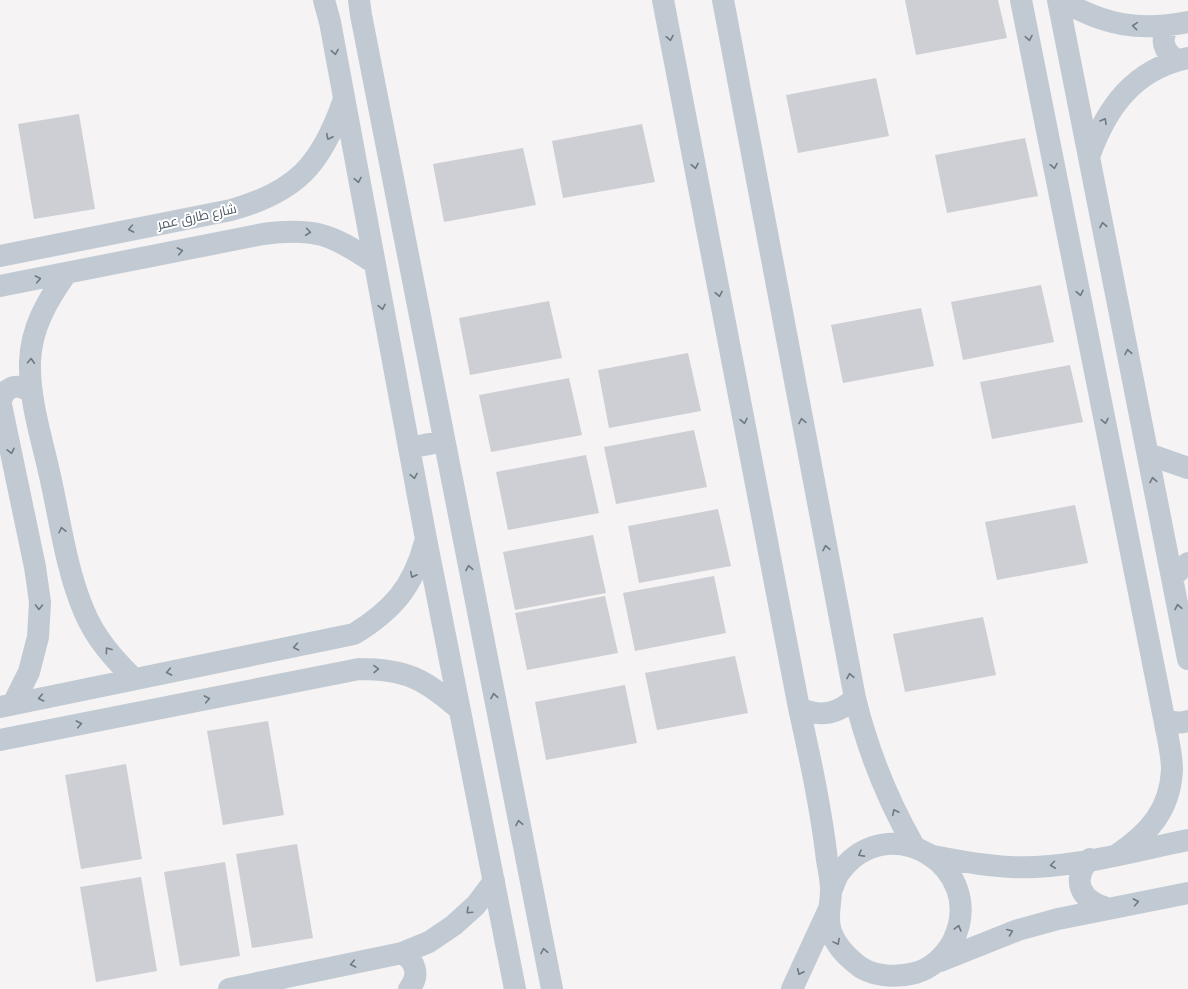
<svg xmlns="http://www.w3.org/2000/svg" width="1188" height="989" viewBox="0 0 1188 989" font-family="'Open Sans',Cairo,sans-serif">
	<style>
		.building { fill: #cdcfd5 }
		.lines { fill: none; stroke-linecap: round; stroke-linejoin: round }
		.minor { stroke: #c1cad2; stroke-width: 22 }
		.oneway { stroke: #6e7983 }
		.labels { text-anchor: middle; stroke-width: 4; stroke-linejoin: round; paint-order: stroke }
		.street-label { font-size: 13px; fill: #4a5661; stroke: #fff }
	</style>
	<rect width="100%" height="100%" fill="#f5f3f3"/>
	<path class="building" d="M905 0H998L1007 38 916 55Z
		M876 78 889 136 798 153 786 95Z
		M79 114 95 209 34 219 18 124Z
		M642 124 655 182 563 198 552 141Z
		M1025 138 1038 196 947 213 935 155Z
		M523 148 536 205 444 222 433 164Z
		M1041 285 1054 342 963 360 951 302Z
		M549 301 562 358 470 375 459 318Z
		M921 308 934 366 843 383 831 325Z
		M688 353 701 411 609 428 598 370Z
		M1070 365 1083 422 992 439 980 382Z
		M569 378 582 435 491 452 479 395Z
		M694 430 707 487 616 504 604 447Z
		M586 455 599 513 508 530 496 472Z
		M1075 505 1088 563 997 580 985 522Z
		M718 509 731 566 639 583 628 526Z
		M593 535 606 593 515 610 503 552Z
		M714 576 726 633 635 651 623 593Z
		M605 596 618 653 527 670 515 613Z
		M983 617 996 675 905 692 893 634Z
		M735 656 748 713 657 730 645 673Z
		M625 685 637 743 546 760 535 702Z
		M268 721 284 815 223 825 207 731Z
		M126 764 142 859 81 869 65 775Z
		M297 844 313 938 252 948 236 854Z
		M225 862 240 956 180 966 164 872Z
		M141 877 157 971 96 982 80 887Z"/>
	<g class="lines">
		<path class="minor" d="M324 0 330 22 426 539 515 989
			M359 0 361 15 552 989
			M663 0 799 708C810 758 821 808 827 860 829 870 831 880 831 890 831 905 826 917 831 932 836 945 845 955 855 963 870 977 896 978 915 973 931 969 946 955 953 941 989 867 888 806 840 872 836 877 834 885 831 891
			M723 0 855 698C868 751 887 799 914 846
			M1021 0 1164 718C1167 735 1172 753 1172 770 1170 810 1149 833 1118 854
			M1058 0 1188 659
			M1061 0C1104 25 1139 32 1188 22
			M1169 26C1159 40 1164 52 1177 60
			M1089 157C1106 108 1134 69 1188 58
			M0 256 231 210C296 192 321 165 343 102
			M66 274C47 301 31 328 30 362 29 400 42 439 50 476 60 520 66 569 84 611 95 638 114 659 134 679
			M0 286 263 234C314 227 332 234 374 263
			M0 400 35 567 40 602 38 637 29 672 13 704
			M1 401C5 385 21 382 32 394
			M409 448 444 441
			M1148 454 1188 468
			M1172 577 1188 563
			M0 707 354 634C393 610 413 587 425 542
			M799 708C821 718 838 714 855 698
			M1164 718C1172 723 1179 724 1188 721
			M0 740 359 669C406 669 425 679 460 710
			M933 856C959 861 985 866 1011 867 1069 870 1132 851 1188 840
			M1090 859C1070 880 1081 901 1107 908
			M402 953C416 961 420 976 409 989
			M940 961 1018 930 1058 919 1188 893
			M229 989 402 953 429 942 454 925 476 905 494 881
			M792 989 828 911"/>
	</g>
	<defs><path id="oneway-chevron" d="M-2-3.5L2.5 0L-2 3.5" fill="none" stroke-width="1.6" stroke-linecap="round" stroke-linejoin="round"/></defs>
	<g class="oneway">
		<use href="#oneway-chevron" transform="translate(1135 26) rotate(-175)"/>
		<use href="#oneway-chevron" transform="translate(670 38) rotate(79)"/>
		<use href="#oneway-chevron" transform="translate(1029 38) rotate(79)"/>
		<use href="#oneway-chevron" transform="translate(335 52) rotate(80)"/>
		<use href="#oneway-chevron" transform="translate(1104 121) rotate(-60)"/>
		<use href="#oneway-chevron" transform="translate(329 137) rotate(117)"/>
		<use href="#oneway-chevron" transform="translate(695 166) rotate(79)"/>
		<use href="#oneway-chevron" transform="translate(1054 166) rotate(79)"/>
		<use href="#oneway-chevron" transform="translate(358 180) rotate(79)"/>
		<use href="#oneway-chevron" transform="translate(1103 225) rotate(-101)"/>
		<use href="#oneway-chevron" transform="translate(131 229) rotate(169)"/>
		<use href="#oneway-chevron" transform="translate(308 232) rotate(7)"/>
		<use href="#oneway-chevron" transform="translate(180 251) rotate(-11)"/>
		<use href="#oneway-chevron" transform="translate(38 279) rotate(-11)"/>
		<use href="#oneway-chevron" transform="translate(1080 293) rotate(79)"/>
		<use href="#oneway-chevron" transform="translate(719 294) rotate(79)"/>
		<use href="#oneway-chevron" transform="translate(382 307) rotate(79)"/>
		<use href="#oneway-chevron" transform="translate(1128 352) rotate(-101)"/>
		<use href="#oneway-chevron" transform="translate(31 361) rotate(-87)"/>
		<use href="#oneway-chevron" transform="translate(744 421) rotate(79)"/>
		<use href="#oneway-chevron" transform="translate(802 421) rotate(-101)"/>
		<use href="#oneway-chevron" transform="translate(1105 421) rotate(79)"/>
		<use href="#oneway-chevron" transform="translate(11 451) rotate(78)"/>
		<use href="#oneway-chevron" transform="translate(414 476) rotate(79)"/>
		<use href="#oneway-chevron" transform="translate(1153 480) rotate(-101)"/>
		<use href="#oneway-chevron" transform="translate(62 530) rotate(-103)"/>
		<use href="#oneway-chevron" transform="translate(826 548) rotate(-101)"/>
		<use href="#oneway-chevron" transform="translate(469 568) rotate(-101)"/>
		<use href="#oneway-chevron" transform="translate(413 575) rotate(117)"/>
		<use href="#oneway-chevron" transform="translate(39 607) rotate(91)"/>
		<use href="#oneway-chevron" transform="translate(1178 607) rotate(-101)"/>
		<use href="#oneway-chevron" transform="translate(296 647) rotate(169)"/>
		<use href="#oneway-chevron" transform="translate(108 650) rotate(-126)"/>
		<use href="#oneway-chevron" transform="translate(376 669) rotate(-1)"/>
		<use href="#oneway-chevron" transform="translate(169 672) rotate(169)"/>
		<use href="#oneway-chevron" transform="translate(850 676) rotate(-101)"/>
		<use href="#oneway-chevron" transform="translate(494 696) rotate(-101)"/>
		<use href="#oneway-chevron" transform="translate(41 698) rotate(168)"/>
		<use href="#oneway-chevron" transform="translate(207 699) rotate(-11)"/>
		<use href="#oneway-chevron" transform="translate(79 724) rotate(-11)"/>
		<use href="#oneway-chevron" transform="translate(895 812) rotate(-116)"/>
		<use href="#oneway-chevron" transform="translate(519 823) rotate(-101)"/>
		<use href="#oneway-chevron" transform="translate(861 854) rotate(152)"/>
		<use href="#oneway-chevron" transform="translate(1053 865) rotate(173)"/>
		<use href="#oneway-chevron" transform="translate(1136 902) rotate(-11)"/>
		<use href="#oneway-chevron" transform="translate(469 911) rotate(137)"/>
		<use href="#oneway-chevron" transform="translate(958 928) rotate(-75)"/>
		<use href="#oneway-chevron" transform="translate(1010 932) rotate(-21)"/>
		<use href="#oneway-chevron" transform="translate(837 942) rotate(62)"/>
		<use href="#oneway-chevron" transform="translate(544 951) rotate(-101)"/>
		<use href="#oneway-chevron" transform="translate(353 964) rotate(169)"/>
		<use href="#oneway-chevron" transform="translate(800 972) rotate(115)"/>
	</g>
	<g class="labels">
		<g class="street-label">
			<text transform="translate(197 216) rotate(-12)" y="5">شارع طارق عمر</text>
		</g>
	</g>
</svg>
